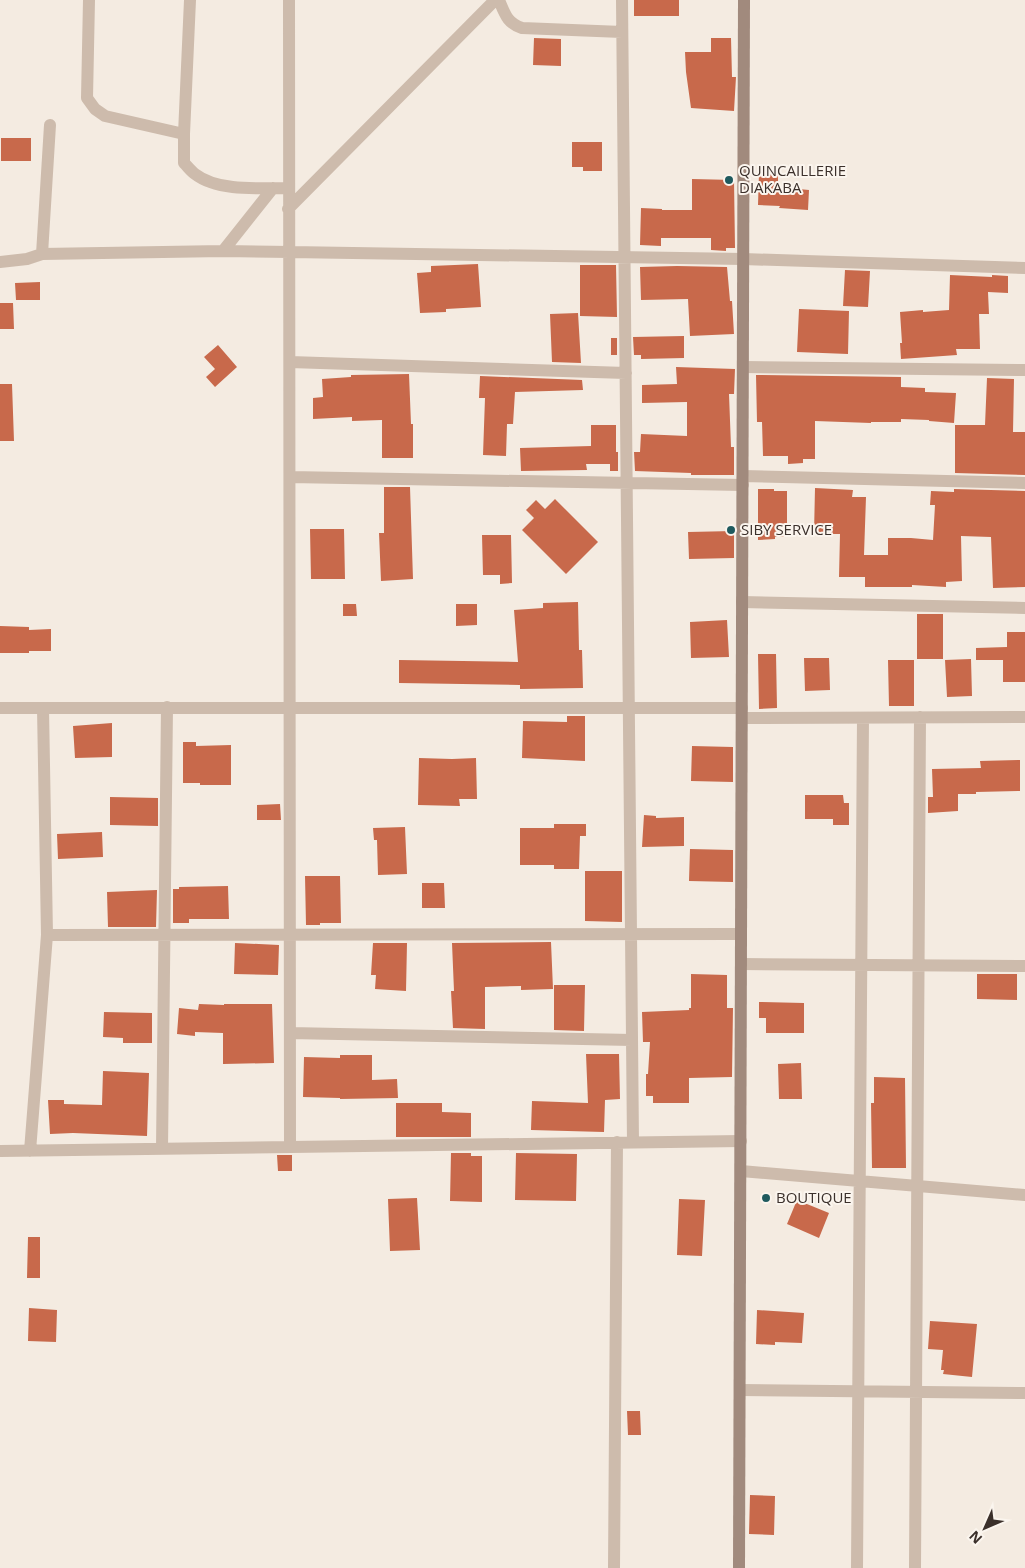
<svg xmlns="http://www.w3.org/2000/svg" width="1025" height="1568" viewBox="0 0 1025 1568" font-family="'Open Sans',sans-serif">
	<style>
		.building { fill: #c8694b }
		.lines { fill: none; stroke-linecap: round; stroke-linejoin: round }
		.street { stroke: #cdbbac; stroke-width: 12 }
		.secondary { stroke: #a18a7d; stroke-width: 12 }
		.poi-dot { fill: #1f5a5e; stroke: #fbf5ee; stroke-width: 2 }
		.labels { text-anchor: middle; stroke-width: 4; stroke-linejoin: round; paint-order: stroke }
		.poi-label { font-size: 15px; fill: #3b302b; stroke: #fbf5ee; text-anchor: start }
	</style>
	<rect width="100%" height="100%" fill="#f4ebe1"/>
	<path class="building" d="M634 0H679V16H634Z
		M534 38 561 39V66L533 65Z
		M711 38H731L732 77H736L734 111 691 108 686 72 685 52H711Z
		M1 138H31V161H1Z
		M572 142H602V171H583V167H572Z
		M759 173H778V187L809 190 808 210 779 208 780 206 758 205Z
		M692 179 734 180 735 248H726V251L711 250V238H661V246L640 245 641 208 662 209V210H692Z
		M478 264 481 307 446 309V312L420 313 417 273 431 272V266Z
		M580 265H616L617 317 580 316Z
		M677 266 727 267 730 301H732L734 334 690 336 688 299 641 300 640 267Z
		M845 270 870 271 868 307 843 306Z
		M950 275 992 277V275L1008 276V293L988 292 989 314H979L980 349H956L957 355 901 359 900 343H902L900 312 923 310V312L949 310Z
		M40 282V300H16L15 283Z
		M0 303H13L14 329H0Z
		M799 309 849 311 848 354 797 352Z
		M578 313 581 363 552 362 550 314Z
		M684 336V358L641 359V355H634L633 337Z
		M611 338H617V355H611Z
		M218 345 237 367 215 387 206 377 215 369 204 357Z
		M676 367 735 369 734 394H729L731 447H734V475H691V473L635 471 634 452H640L641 434 687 436V402L642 403V385L677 384Z
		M409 374 411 424H413V458H382V420L352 421V417L313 419V398L323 397 322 379 351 377V375Z
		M756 375 901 377V387L925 388V392L956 393 954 423 929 421V420L901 419V422H871V423L815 421V459H803V463L788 464V456H763L762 422H757Z
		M480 376 582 380 583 390 515 392 513 424H507L506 456 483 455 485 398H479Z
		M987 378 1014 379 1013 432H1025V475L955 473V425H985Z
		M0 384H12L14 441H0Z
		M591 425H616V452H618V471H610V464H586L587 470 521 471 520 448 591 446Z
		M384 487H410L413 579 381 581 379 533H384Z
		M815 488 853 490 852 497H866L864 555H888V538H911L933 540 935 505H930L931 491 954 492V489L1025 491V587L993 588 991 537 961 536 962 581 946 582V587L912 585V587H865V577H839L840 534H814Z
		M758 489H774V491H787V536L775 537V539L758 540Z
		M555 499 598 542 566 574 522 530 534 518 526 510 536 500 545 509Z
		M310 529H344L345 579H311Z
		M734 531V558L689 559 688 532Z
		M482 535H511L512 583 500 584V575H483Z
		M578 602 579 650H582L583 688 520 689V685L399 683V660L518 662 514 610 543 608V603Z
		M343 604H356L357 616H343Z
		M456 604H477V625L456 626Z
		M917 614H943V659H917Z
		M727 620 729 657 691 658 690 622Z
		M0 626 29 627V630L51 629V651H29V653H0Z
		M1007 632H1025V682H1003V660H976V648L1007 647Z
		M758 654H776L777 708 759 709Z
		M804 658H829L830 690 805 691Z
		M971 659 972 696 947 697 945 660Z
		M888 660H914V706H889Z
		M567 716H585V761L522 758 523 721 567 722Z
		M112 723V757L75 758 73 726Z
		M183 742H196V746L231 745V785H200V783H183Z
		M692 746 733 747V782L691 781Z
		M419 758 452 759 476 758 477 799H459L460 806 418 805Z
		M1020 760V791L976 792V794H958V811L928 813V797H933L932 769 981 768 980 761Z
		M805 795H843L844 803H849V825H833V819H805Z
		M110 797 158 798V826L110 825Z
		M280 804 281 820H257V805Z
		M644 815 656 816V818L684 817V846L642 847Z
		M554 824H586V836H580L579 869H554V865H520V828H554Z
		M405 827 407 874 378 875 377 840H374L373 828Z
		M102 832 103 857 58 859 57 834Z
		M690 849 733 850V882L689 881Z
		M585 871H622V922L585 921Z
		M305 876H340L341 923H320V925H306Z
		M422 883H444L445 908H422Z
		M228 886 229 919H189V923H173V889H179V887Z
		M157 890 156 927H108L107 892Z
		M551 942 553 989 521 990V986L485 987V1029L453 1028 451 991H454L452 943Z
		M235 943 279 945 278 975 234 974Z
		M373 943H407L406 991 375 989 376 975H371Z
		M691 974 727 975V1008H733L732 1077 689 1078V1103H653V1096H646V1074H648L650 1042H643L642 1012 689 1010V1008H691Z
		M977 974H1017V1000L977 999Z
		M554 985H585L584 1031 554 1030Z
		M759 1002 804 1003V1033H766V1018H759Z
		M199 1004 224 1005V1004H272L274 1063 223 1064V1033L195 1032V1036L177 1034 179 1008 198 1010Z
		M104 1012 152 1013V1043H123V1038L103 1037Z
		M586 1054H619L620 1099 605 1100 604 1132 531 1130 532 1101 588 1103Z
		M340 1055H372V1080L397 1079 398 1098 340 1099V1098L303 1097 304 1057 340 1058Z
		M801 1063 802 1099H779L778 1064Z
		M103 1071 149 1073 147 1136 73 1133 50 1134 48 1100H64V1104L102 1105Z
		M874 1077 905 1078 906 1168H872L871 1103H874Z
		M396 1103H442V1112L471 1113V1137H396Z
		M451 1153H471V1156H482V1202L450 1201Z
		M516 1153 577 1154 576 1201 515 1200Z
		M277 1155H292V1171H278Z
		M417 1198 420 1250 390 1251 388 1199Z
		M679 1199 705 1200 702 1256 677 1255Z
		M797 1200 829 1213 819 1238 787 1224Z
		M28 1237H40V1278H27Z
		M29 1308 57 1310 56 1342 28 1341Z
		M757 1310 804 1313 802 1343 775 1342V1345L756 1344Z
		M930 1321 977 1324 972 1377 943 1374 944 1370H941L943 1350 928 1349Z
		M627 1411H640L641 1435H628Z
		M750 1495 775 1496 774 1535 749 1534Z"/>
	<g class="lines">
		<path class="street" d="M89 0 87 98 95 109 105 116 184 134
			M190 0 184 134V163C188 167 191 171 195 174 218 192 261 188 288 188
			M289 0 290 1147
			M499 0C505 14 507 23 522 28L622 32
			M622 0 633 1142
			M288 209 495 0
			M223 251 273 188
			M42 254 50 125
			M0 262 27 259 42 254 223 251 290 252 743 259 1025 268
			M290 362 626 373
			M743 367 1025 370
			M743 476 1025 483
			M290 477 743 485
			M742 602 1025 608
			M0 708H742
			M742 718 1025 717
			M47 935 741 934
			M741 964 1025 966
			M290 1033 632 1040
			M162 1149 167 707
			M0 1151 741 1141
			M30 1151 47 935 43 708
			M741 1171 1025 1195
			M740 1390 1025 1393
			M614 1568 617 1142
			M857 1568 863 718
			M915 1568 920 717"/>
		<path class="secondary" d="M739 1568 744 0"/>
	</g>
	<g class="poi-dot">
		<circle cx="729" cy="180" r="5"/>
		<circle cx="731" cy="530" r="5"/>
		<circle cx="766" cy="1198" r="5"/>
	</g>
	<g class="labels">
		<g class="poi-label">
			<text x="739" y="176">QUINCAILLERIE<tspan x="739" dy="17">DIAKABA</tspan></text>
			<text x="741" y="535">SIBY SERVICE</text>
			<text x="776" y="1203">BOUTIQUE</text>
		</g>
	</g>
	<g transform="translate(985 1528) rotate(225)" stroke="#fbf5ee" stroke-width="4" paint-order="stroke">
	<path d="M0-4L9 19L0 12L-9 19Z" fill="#3b302b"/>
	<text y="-8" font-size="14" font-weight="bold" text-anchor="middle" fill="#3b302b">N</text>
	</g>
</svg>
